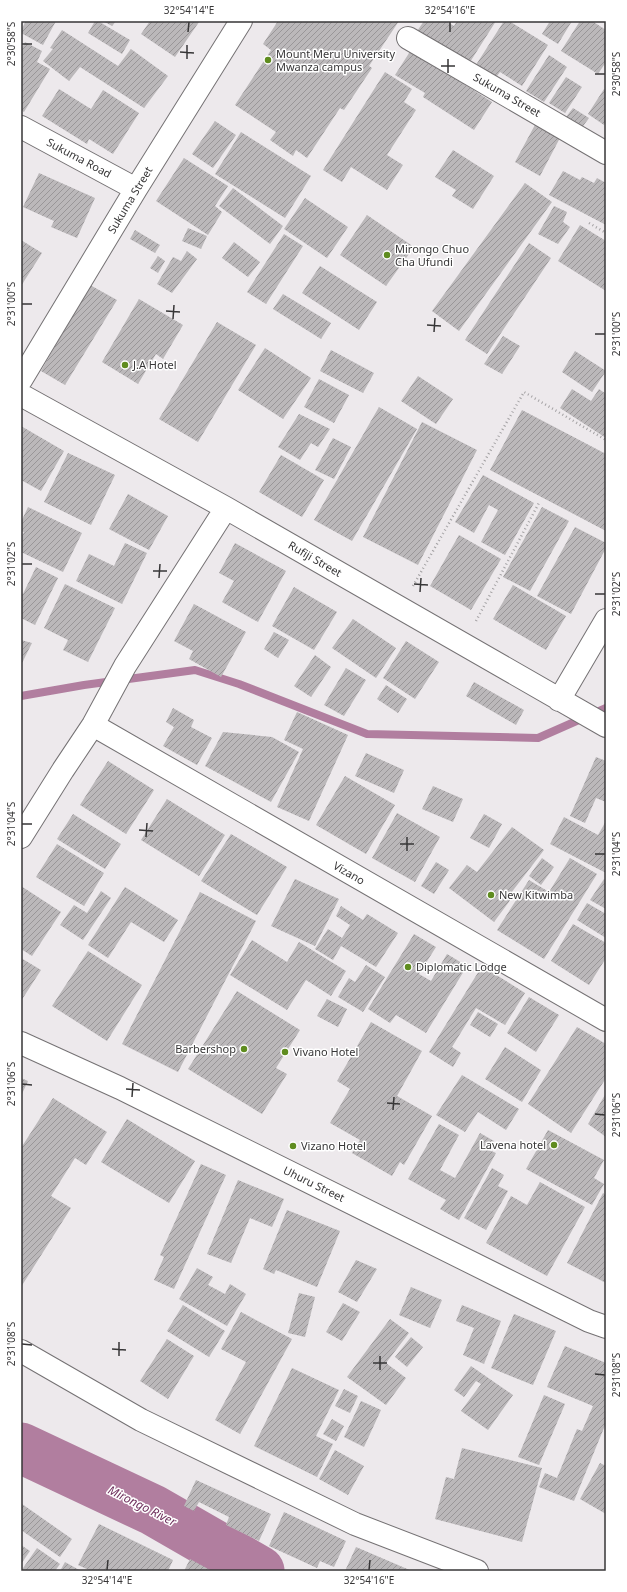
<svg xmlns="http://www.w3.org/2000/svg" width="627" height="1592" viewBox="0 0 627 1592" font-family="'Noto Sans',sans-serif">
	<style>
		.lines { fill: none; stroke-linecap: round; stroke-linejoin: round }
		.stream { stroke: #b17e9f; stroke-width: 8 }
		.river { stroke: #b17e9f; stroke-width: 51 }
		.building { fill: url(#building-hatch) }
		.minor-casing { stroke: #757274; stroke-width: 24 }
		.path { stroke: #a4a2a4; stroke-width: 2.5; stroke-dasharray: 1 3; stroke-linecap: butt }
		.minor { stroke: #fff; stroke-width: 22 }
		.ticks { fill: none; stroke: #373637; stroke-width: 1.5 }
		.poi-dot { fill: #5f8c1f; stroke: #fff; stroke-width: 1.5 }
		.labels { text-anchor: middle; stroke-width: 3; stroke-linejoin: round; paint-order: stroke }
		.poi-label { font-size: 11px; fill: #373637; stroke: #fff; text-anchor: start }
		.street-label { font-size: 11px; fill: #373637; stroke: #fff }
		.water-label { font-size: 12px; font-style: italic; fill: #6f305d; stroke: #fff }
		.neatline { fill: none; stroke: #373637; stroke-width: 1.5 }
		.ticks-label { font-size: 10px; text-anchor: middle; fill: #373637 }
	</style>
	<defs>
		<pattern id="building-hatch" width="6" height="6" patternUnits="userSpaceOnUse"><rect width="6" height="6" fill="#bbb8ba"/><path d="M-1 1l2-2M0 6l6-6M5 7l2-2" fill="none" stroke="#999698"/></pattern>
	</defs>
	<rect width="100%" height="100%" fill="#ede9ec"/>
	<g class="lines">
		<path class="stream" d="M21 696 84 685 195 670 239 684 367 734 538 738 606 708"/>
		<path class="river" d="M21 1448 153 1510 259 1571"/>
	</g>
	<path class="building" d="M26 21H56L43 45 21 33V30Z
		M95 21H98L130 40 122 54 88 33Z
		M103 21H116L112 26Z
		M150 21H197L199 22 175 57 141 34Z
		M278 21H399L369 66 372 68 344 110 340 108 307 158 296 150 293 156 270 140 276 132 235 105 271 50 263 44Z
		M424 21H446L454 26 457 21H496L465 70 413 37Z
		M504 21H509L548 45 522 86 500 72 494 80 474 68Z
		M550 21H572L558 44 542 34Z
		M580 21H592L606 30V62L598 74 561 51Z
		M62 30 118 66 131 49 168 76 144 108 80 67 69 81 43 61 53 49 50 48Z
		M25 42 42 51 37 62 50 69 24 112 21 110V50Z
		M411 50 492 102 474 130 423 97 425 93 395 75Z
		M549 55 567 67 544 102 526 91Z
		M385 72 412 89 404 102 416 110 387 155 403 165 387 190 351 167 342 182 323 170Z
		M566 77 582 87 565 113 549 103Z
		M59 89 91 109 103 90 139 113 113 154 89 139 87 144 42 116Z
		M604 89 606 90V121L604 125 588 114Z
		M573 108 589 118 578 133 562 122Z
		M215 121 236 135 213 168 192 154Z
		M536 123 561 136 540 176 515 162Z
		M241 132 311 176 285 218 215 174Z
		M453 150 494 176 473 209 452 196 456 190 435 177Z
		M184 158 228 186 215 206 222 212 208 235 156 201Z
		M563 171 580 180 582 177 594 183 597 178 606 183V225L549 195Z
		M39 173 95 198 77 238 51 227 54 221 23 207Z
		M525 183 552 202 459 331 432 311Z
		M233 188 283 226 270 244 219 206Z
		M305 198 348 227 327 258 284 229Z
		M554 206 567 212 563 222 570 227 558 244 538 234Z
		M367 215 414 247 386 286 340 255Z
		M580 225 606 241V291L558 261Z
		M188 228 207 236 201 249 182 241Z
		M135 230 160 245 155 253 130 239Z
		M284 234 303 246 266 304 247 292Z
		M21 240 42 253 21 286Z
		M234 242 260 262 248 277 222 258Z
		M529 243 551 258 487 354 465 340Z
		M187 251 197 259 172 293 157 284 173 257 181 261Z
		M158 256 165 261 158 273 150 268Z
		M320 266 377 302 359 330 302 293Z
		M90 285 117 300 65 385 41 371Z
		M283 294 331 323 321 339 273 309Z
		M139 299 183 325 163 359 156 354 138 384 102 362Z
		M217 322 256 345 198 442 159 419Z
		M503 336 520 346 502 374 484 364Z
		M265 348 311 378 283 419 238 390Z
		M331 350 374 373 363 393 320 371Z
		M575 351 606 371 592 392 562 372Z
		M418 376 453 399 436 424 401 401Z
		M319 379 349 395 334 423 304 407Z
		M572 389 591 401 599 389 606 394V438L560 408Z
		M379 407 417 429 352 541 314 520Z
		M522 410 606 454V531L490 470Z
		M299 414 330 429 318 447 311 443 300 460 278 447Z
		M422 422 477 450 418 565 363 537Z
		M21 426 64 451 41 491 21 480Z
		M333 438 351 447 334 479 315 470Z
		M68 453 115 475 91 525 44 502Z
		M281 455 324 480 302 517 259 492Z
		M483 475 534 503 505 555 481 542 498 510 489 505 474 533 455 522Z
		M128 494 168 516 149 550 109 529Z
		M28 507 82 533 63 572 21 552V538L24 532 21 531V522Z
		M542 507 569 521 530 591 503 577Z
		M575 527 606 543V548L571 614 537 596Z
		M459 535 501 559 471 610 430 586Z
		M125 543 147 553 122 604 76 581 89 554 114 566Z
		M235 543 286 571 258 622 222 602 234 581 219 573Z
		M36 567 58 578 35 625 21 618V593L23 594Z
		M65 584 115 608 88 662 63 650 68 640 44 628Z
		M513 585 566 616 546 650 493 619Z
		M294 587 337 612 314 650 272 626Z
		M194 604 246 632 221 677 189 659 193 651 174 641Z
		M353 619 396 648 376 678 332 648Z
		M274 632 289 640 278 658 264 649Z
		M21 640 32 643 21 665Z
		M406 641 439 662 415 699 383 678Z
		M315 655 331 667 311 697 294 686Z
		M346 668 366 680 344 716 324 705Z
		M474 682 524 710 516 725 466 696Z
		M386 685 407 699 398 713 377 699Z
		M173 708 194 720 191 727 212 738 197 765 163 746 174 727 166 722Z
		M297 712 348 735 309 821 277 807 303 749 284 740Z
		M223 732 272 737 299 752 271 802 205 766Z
		M366 753 404 770 394 793 355 776Z
		M596 757 606 761V802L596 798 585 823 570 816Z
		M108 761 154 790 126 834 80 805Z
		M345 776 395 805 366 854 316 825Z
		M433 786 463 799 453 822 422 809Z
		M167 799 225 835 199 876 141 840Z
		M397 813 440 837 415 882 372 858Z
		M73 814 121 844 105 869 57 839Z
		M484 814 502 824 489 848 470 838Z
		M564 817 598 835 606 821V873L550 844Z
		M512 827 544 850 511 893 514 895 494 922 449 888 467 865 477 872Z
		M231 834 287 867 257 915 201 881Z
		M57 844 104 873 84 906 36 877Z
		M542 858 554 867 541 885 529 876Z
		M570 858 597 874 544 959 497 930 529 880 549 892Z
		M436 862 449 870 434 894 421 886Z
		M295 879 339 899 315 946 271 926Z
		M604 879 606 880V909L590 900Z
		M21 886 61 912 32 956 21 949Z
		M125 887 178 920 164 942 131 922 108 958 88 945Z
		M101 891 111 898 83 940 60 925 74 905 87 913Z
		M200 892 256 921 178 1072 122 1044Z
		M587 903 606 914V938L577 920Z
		M341 906 363 920 367 914 398 933 376 967 341 946 333 960 315 949 328 929 342 938 350 925 336 916Z
		M573 924 606 943V958L589 985 551 961Z
		M414 934 436 947 419 974 431 981 447 954 467 966 426 1033 396 1015 390 1023 368 1009Z
		M252 940 287 962 299 942 346 971 331 996 306 980 287 1010 230 975Z
		M88 951 142 985 107 1041 52 1006Z
		M21 958 41 970 21 1001Z
		M366 965 385 977 363 1012 338 997 349 978 355 982Z
		M482 966 525 993 505 1025 476 1008 452 1047 461 1053 453 1067 429 1052Z
		M237 991 300 1030 276 1068 287 1074 262 1114 188 1069Z
		M529 997 559 1015 536 1052 507 1033Z
		M327 999 347 1009 338 1027 317 1016Z
		M478 1012 498 1024 490 1037 470 1025Z
		M371 1022 422 1051 397 1096 432 1116 404 1165 400 1162 392 1176 352 1153 360 1140 330 1123 350 1089 337 1081Z
		M577 1027 606 1044V1078L571 1133 528 1104Z
		M505 1047 541 1070 522 1102 485 1079Z
		M462 1075 519 1109 506 1130 478 1112 465 1132 436 1115Z
		M21 1078 28 1081 21 1096Z
		M606 1093V1137L588 1124Z
		M53 1098 107 1132 86 1165 75 1158 51 1196 71 1208 21 1287V1148Z
		M127 1119 195 1161 169 1203 101 1162Z
		M439 1124 459 1135 440 1170 455 1178 480 1133 494 1141 489 1150 496 1153 459 1220 440 1209 446 1200 408 1179Z
		M548 1130 604 1160 594 1178 604 1184 592 1205 526 1169Z
		M201 1164 226 1175 174 1289 154 1280 164 1257 160 1255Z
		M492 1168 504 1175 498 1186 508 1191 486 1230 464 1218Z
		M238 1180 284 1199 272 1227 250 1218 231 1263 207 1254Z
		M540 1182 585 1207 547 1276 486 1243 511 1196 527 1205Z
		M603 1193 606 1195V1283L567 1263Z
		M287 1210 340 1231 317 1287 276 1270 274 1274 263 1269Z
		M356 1260 377 1269 357 1302 338 1292Z
		M197 1268 213 1277 208 1285 225 1294 230 1284 246 1294 227 1326 179 1299Z
		M411 1287 442 1300 430 1328 399 1315Z
		M299 1293 315 1297 305 1337 288 1333Z
		M343 1303 360 1312 342 1341 326 1332Z
		M183 1305 225 1331 209 1357 167 1331Z
		M462 1305 501 1321 484 1364 463 1355 474 1328 456 1321Z
		M241 1312 292 1339 240 1434 215 1420 246 1362 221 1349Z
		M514 1314 556 1331 533 1385 491 1368Z
		M390 1319 409 1333 386 1363 406 1378 386 1405 347 1377Z
		M411 1337 423 1347 407 1367 395 1357Z
		M167 1339 194 1356 168 1399 140 1381Z
		M565 1346 606 1363V1423L574 1501 539 1487 545 1473 557 1478 577 1429 582 1431 593 1406 547 1387Z
		M471 1366 513 1395 488 1430 461 1411 481 1384 476 1381 464 1397 454 1390Z
		M292 1368 339 1390 316 1436 333 1444 317 1477 254 1446Z
		M344 1389 358 1396 350 1413 335 1406Z
		M544 1395 565 1404 539 1465 518 1457Z
		M361 1401 381 1410 364 1447 344 1437Z
		M332 1419 344 1426 336 1441 323 1434Z
		M462 1448 542 1468 522 1542 435 1519 446 1477 454 1479Z
		M335 1450 364 1466 348 1495 319 1479Z
		M600 1463 606 1466V1514L580 1499Z
		M196 1480 271 1514 259 1541 226 1525 229 1517 199 1502 194 1511 184 1506Z
		M22 1504 72 1539 60 1557 21 1530V1506Z
		M284 1512 346 1541 334 1567 320 1561 317 1568 269 1546Z
		M99 1524 173 1560 168 1571H91L78 1565Z
		M21 1545 30 1551 21 1564Z
		M356 1547 412 1571H345Z
		M37 1548 60 1564 55 1571H21Z
		M190 1559 212 1571H184Z
		M65 1562 81 1571H60Z"/>
	<g class="lines">
		<defs>
			<path id="minor" d="M408 38 606 153
				M21 127 136 189
				M21 380 136 189 241 21
				M21 395 226 508 606 726
				M559 700 606 620
				M93 725 606 1020
				M21 837 63 770 93 725 125 666 226 508
				M21 1043 120 1088 589 1321 606 1327
				M21 1351 141 1420 355 1524 477 1571"/>
		</defs>
		<use href="#minor" class="minor-casing"/>
		<path class="path" d="M589 223 606 233
			M413 586 524 392 606 440
			M476 621 540 501"/>
		<use href="#minor" class="minor"/>
	</g>
	<path class="ticks" d="M188 32 189 22M450 32V22M22 44H32M180 52 194 53M187 59V45M441 66H455M448 73V59M595 74H605M22 304H32M166 311 180 312M173 319 174 305M427 325 441 326M434 332 435 318M595 334H605M22 564H32M153 571H167M159 578 160 564M414 584 428 585M420 592 421 578M595 594H605M22 824H32M139 830 153 831M146 837 147 823M400 844H414M407 851V837M595 854H605M22 1084 32 1085M126 1089 140 1090M132 1097 133 1083M387 1103 400 1104M393 1110 394 1097M595 1114 605 1115M22 1344 32 1345M112 1349 126 1350M119 1356V1342M373 1363H387M380 1370V1356M595 1374 605 1375M107 1570 108 1560M369 1570 370 1560"/>
	<g class="poi-dot">
		<circle cx="268" cy="60" r="4"/>
		<circle cx="387" cy="255" r="4"/>
		<circle cx="125" cy="365" r="4"/>
		<circle cx="491" cy="895" r="4"/>
		<circle cx="408" cy="967" r="4"/>
		<circle cx="244" cy="1049" r="4"/>
		<circle cx="285" cy="1052" r="4"/>
		<circle cx="554" cy="1145" r="4"/>
		<circle cx="293" cy="1146" r="4"/>
	</g>
	<g class="labels">
		<g class="poi-label">
			<text x="276" y="58">Mount Meru University<tspan x="276" dy="13">Mwanza campus</tspan></text>
			<text x="395" y="253">Mirongo Chuo<tspan x="395" dy="13">Cha Ufundi</tspan></text>
			<text x="133" y="369">J.A Hotel</text>
			<text x="499" y="899">New Kitwimba</text>
			<text x="416" y="971">Diplomatic Lodge</text>
			<text x="236" y="1053" text-anchor="end">Barbershop</text>
			<text x="293" y="1056">Vivano Hotel</text>
			<text x="546" y="1149" text-anchor="end">Lavena hotel</text>
			<text x="301" y="1150">Vizano Hotel</text>
		</g>
		<g class="street-label">
			<text transform="translate(507 95) rotate(30)" y="4">Sukuma Street</text>
			<text transform="translate(79 158) rotate(28)" y="4">Sukuma Road</text>
			<text transform="translate(130 200) rotate(-59)" y="4">Sukuma Street</text>
			<text transform="translate(315 559) rotate(30)" y="4">Rufiji Street</text>
			<text transform="translate(349 873) rotate(30)" y="4">Vizano</text>
			<text transform="translate(314 1184) rotate(26)" y="4">Uhuru Street</text>
		</g>
		<g class="water-label">
			<text transform="translate(142 1506) rotate(27)" y="4">Mirongo River</text>
		</g>
	</g>
	<rect width="627" height="1592" fill="none" stroke="#ffffff" stroke-width="44"/>
	<rect x="22" y="22" width="583" height="1548" class="neatline"/>
	<g class="ticks-label">
		<text x="189" y="14">32°54'14"E</text>
		<text x="450" y="14">32°54'16"E</text>
		<text transform="translate(11 44) rotate(-90)" y="4">2°30'58"S</text>
		<text transform="translate(616 74) rotate(-90)" y="4">2°30'58"S</text>
		<text transform="translate(11 304) rotate(-90)" y="4">2°31'00"S</text>
		<text transform="translate(616 334) rotate(-90)" y="4">2°31'00"S</text>
		<text transform="translate(11 564) rotate(-90)" y="4">2°31'02"S</text>
		<text transform="translate(616 594) rotate(-90)" y="4">2°31'02"S</text>
		<text transform="translate(11 824) rotate(-90)" y="4">2°31'04"S</text>
		<text transform="translate(616 854) rotate(-90)" y="4">2°31'04"S</text>
		<text transform="translate(11 1084) rotate(-90)" y="4">2°31'06"S</text>
		<text transform="translate(616 1115) rotate(-90)" y="4">2°31'06"S</text>
		<text transform="translate(11 1344) rotate(-90)" y="4">2°31'08"S</text>
		<text transform="translate(616 1375) rotate(-90)" y="4">2°31'08"S</text>
		<text x="107" y="1584">32°54'14"E</text>
		<text x="369" y="1584">32°54'16"E</text>
	</g>
</svg>
